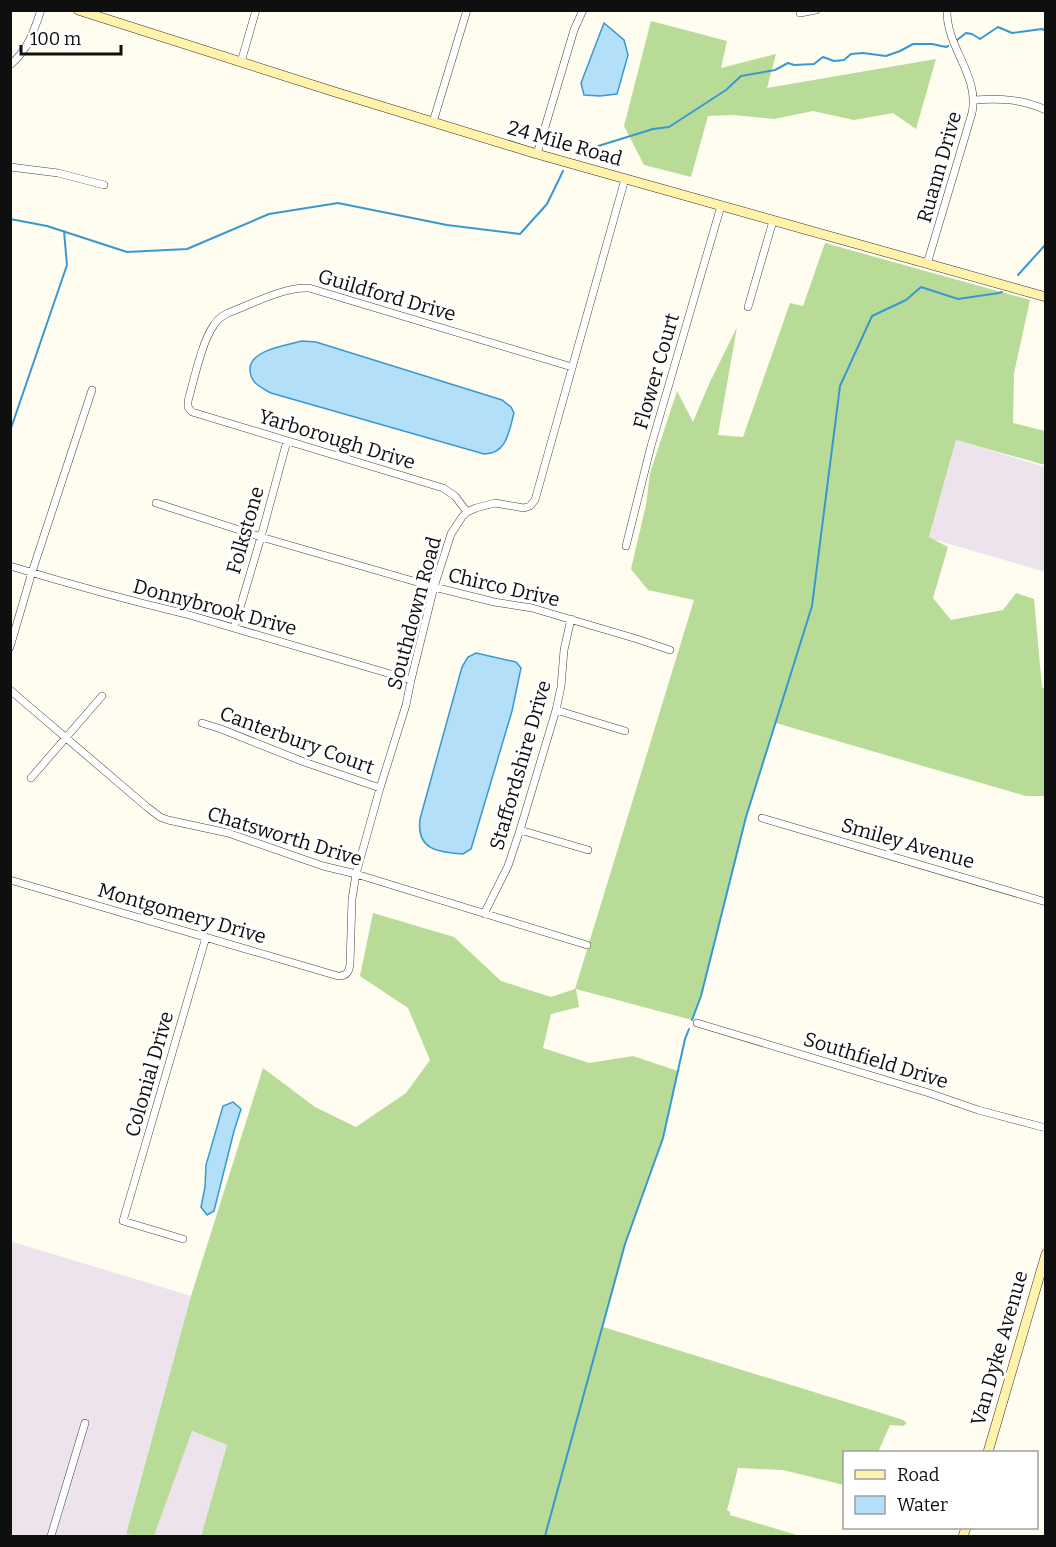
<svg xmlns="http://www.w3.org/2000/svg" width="1056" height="1547" viewBox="0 0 1056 1547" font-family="Bitter,serif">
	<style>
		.industrial { fill: #ece3ed }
		.forest { fill: #b8dc97 }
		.water { fill: #b3e0f8; stroke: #3899d1; stroke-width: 1.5 }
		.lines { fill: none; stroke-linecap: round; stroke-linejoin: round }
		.stream { stroke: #3899d1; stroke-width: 2 }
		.street-casing { stroke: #424242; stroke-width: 8 }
		.secondary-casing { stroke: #313131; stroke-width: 10 }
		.street { stroke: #fff; stroke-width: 7 }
		.secondary { stroke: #fff3ab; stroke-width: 9 }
		.labels { text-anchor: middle; stroke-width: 6; stroke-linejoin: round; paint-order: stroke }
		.street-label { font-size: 20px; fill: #0f0f0f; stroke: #fff }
	</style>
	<rect width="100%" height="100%" fill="#fffcf0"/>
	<path class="industrial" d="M956 440 1045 467V572L929 538Z
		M10 1241 191 1296 126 1533 139 1536H11Z
		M191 1431 227 1445 201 1536H154Z"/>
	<path class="forest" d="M651 21 727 41 721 68 776 54 767 88 936 59 916 129 893 113 854 120 813 111 774 119 733 115 708 116 691 177 644 165 624 126Z
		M825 243 1030 300 1014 373 1013 423 1045 431V465L956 440 929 537 948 547 933 598 951 620 1003 610 1016 593 1034 599 1042 687 1045 689V796H1026L776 723 746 817 701 996 692 1020 576 989 579 1007 551 1014 543 1048 589 1063 633 1056 678 1071 663 1138 625 1243 603 1327 872 1410 903 1420 907 1423 903 1426 890 1425 878 1452H844V1485L783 1470 738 1468 727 1510 730 1512V1515L800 1536H201L227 1445 192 1431 154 1536H139L126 1534 191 1296 263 1068 315 1107 356 1127 406 1093 430 1060 408 1008 360 976 373 913 454 937 501 981 551 997 575 989 694 600 648 590 631 569 646 505 650 473 677 391 693 422 709 384 737 327 718 435 743 437 790 303 803 306Z"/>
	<path class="water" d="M604 23 624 40 628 55 617 94 600 96 584 95 581 83Z
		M302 341 316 342 502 400 511 407 514 413C509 431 507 454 484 454L271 393C260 387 250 383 250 369 250 350 287 345 302 341Z
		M476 653 516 662 521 668 512 711 471 849 463 854C438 852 416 850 420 819L462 667 468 657Z
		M233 1102 241 1109 234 1131 214 1211 207 1215 201 1207 205 1187 206 1165 223 1106Z"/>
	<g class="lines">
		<path class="stream" d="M957 40 966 33 972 34 980 39 998 27 1012 33 1042 29 1046 31
			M580 155 595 147 653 129 669 127 726 90 741 76 775 70 788 63 794 65 814 64 823 57 834 61 844 60 851 54 863 53 886 56 900 51 913 44H932L946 47 948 46
			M10 219 47 226 127 252 187 249 269 214 338 203 447 225 520 234 547 204 563 171
			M1018 275 1046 244
			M10 431 67 265 64 231
			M692 1020 701 996 746 817 812 606 840 386 872 316 906 300 921 287 958 299 999 293 1002 292
			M545 1536 625 1244 663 1138 685 1039 689 1029"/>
		<defs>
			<path id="street" d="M800 13 816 10
				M241 62 256 10
				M10 65C28 50 34 31 41 10
				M974 100C1000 98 1022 99 1046 110
				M433 122 467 10
				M537 154 574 30 583 10
				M10 167 58 173 104 185
				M927 264 972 113C980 75 946 48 947 10
				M748 307 773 221
				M156 503 261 537 434 587 494 602 532 608 637 639 670 650
				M467 512 455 496 443 488 192 412 188 407V401C194 380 202 341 214 325 217 319 222 316 228 313 252 304 283 287 309 288L572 367
				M626 546 651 446 721 206
				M10 566C69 584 127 600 186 614L411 680
				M234 628 261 537 287 441
				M10 647 32 572 92 390
				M10 690 147 807 160 817 168 820 228 833 323 866 356 874 587 945
				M556 710 625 731
				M202 723 221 729 304 762 380 788
				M31 778 102 696
				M762 818 1046 902
				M520 830 588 850
				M10 880 338 976C347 976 349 972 350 964L352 899 356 874 380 788 406 705 411 680 434 587 451 534 462 517 467 512 476 508 495 503 524 508 530 506 535 500 625 179
				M484 914 508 866 520 830 556 710 561 687 564 650 571 619
				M697 1023 929 1093 978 1110 1046 1128
				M183 1239 123 1221 206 937
				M51 1536 85 1423"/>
			<path id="secondary" d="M78 10 335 92 537 154 1046 297
				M988 1452 1046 1254
				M963 1536 966 1528"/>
		</defs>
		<use href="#street" class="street-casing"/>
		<use href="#secondary" class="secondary-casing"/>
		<use href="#street" class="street"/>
		<use href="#secondary" class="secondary"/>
	</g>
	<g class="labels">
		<g class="street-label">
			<text transform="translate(565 143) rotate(16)" y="7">24 Mile Road</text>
			<text transform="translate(939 167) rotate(-74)" y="7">Ruann Drive</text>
			<text transform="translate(387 295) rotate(16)" y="7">Guildford Drive</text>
			<text transform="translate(656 371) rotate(-74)" y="7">Flower Court</text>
			<text transform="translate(337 439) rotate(17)" y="7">Yarborough Drive</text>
			<text transform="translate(245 530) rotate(-74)" y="7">Folkstone</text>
			<text transform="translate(504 587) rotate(13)" y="7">Chirco Drive</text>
			<text transform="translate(215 607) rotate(15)" y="7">Donnybrook Drive</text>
			<text transform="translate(414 613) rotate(-75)" y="7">Southdown Road</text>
			<text transform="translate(297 740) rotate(20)" y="7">Canterbury Court</text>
			<text transform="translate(520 765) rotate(-74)" y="7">Staffordshire Drive</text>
			<text transform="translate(285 836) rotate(17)" y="7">Chatsworth Drive</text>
			<text transform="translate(908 843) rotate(16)" y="7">Smiley Avenue</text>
			<text transform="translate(182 913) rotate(16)" y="7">Montgomery Drive</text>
			<text transform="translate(876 1060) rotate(17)" y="7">Southfield Drive</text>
			<text transform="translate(149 1074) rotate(-74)" y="7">Colonial Drive</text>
			<text transform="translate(999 1348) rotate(-74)" y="7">Van Dyke Avenue</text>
		</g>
	</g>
	<rect width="1056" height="1547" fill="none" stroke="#0f0f0f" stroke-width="24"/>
	<rect x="843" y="1451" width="195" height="78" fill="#ffffff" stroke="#9f9f9f" stroke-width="1.5"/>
	<rect x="855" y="1470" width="30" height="9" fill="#fff3ab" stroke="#9f9f9f" stroke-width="1.5"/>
	<text x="897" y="1481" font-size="18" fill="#0f0f0f">Road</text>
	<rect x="855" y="1496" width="30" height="18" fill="#b3e0f8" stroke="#9f9f9f" stroke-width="1.5"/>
	<text x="897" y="1511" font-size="18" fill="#0f0f0f">Water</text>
	<path d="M21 45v9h100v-9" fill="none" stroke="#0f0f0f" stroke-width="3"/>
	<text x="30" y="45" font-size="18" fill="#0f0f0f" stroke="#ffffff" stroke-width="4.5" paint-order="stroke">100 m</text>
</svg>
